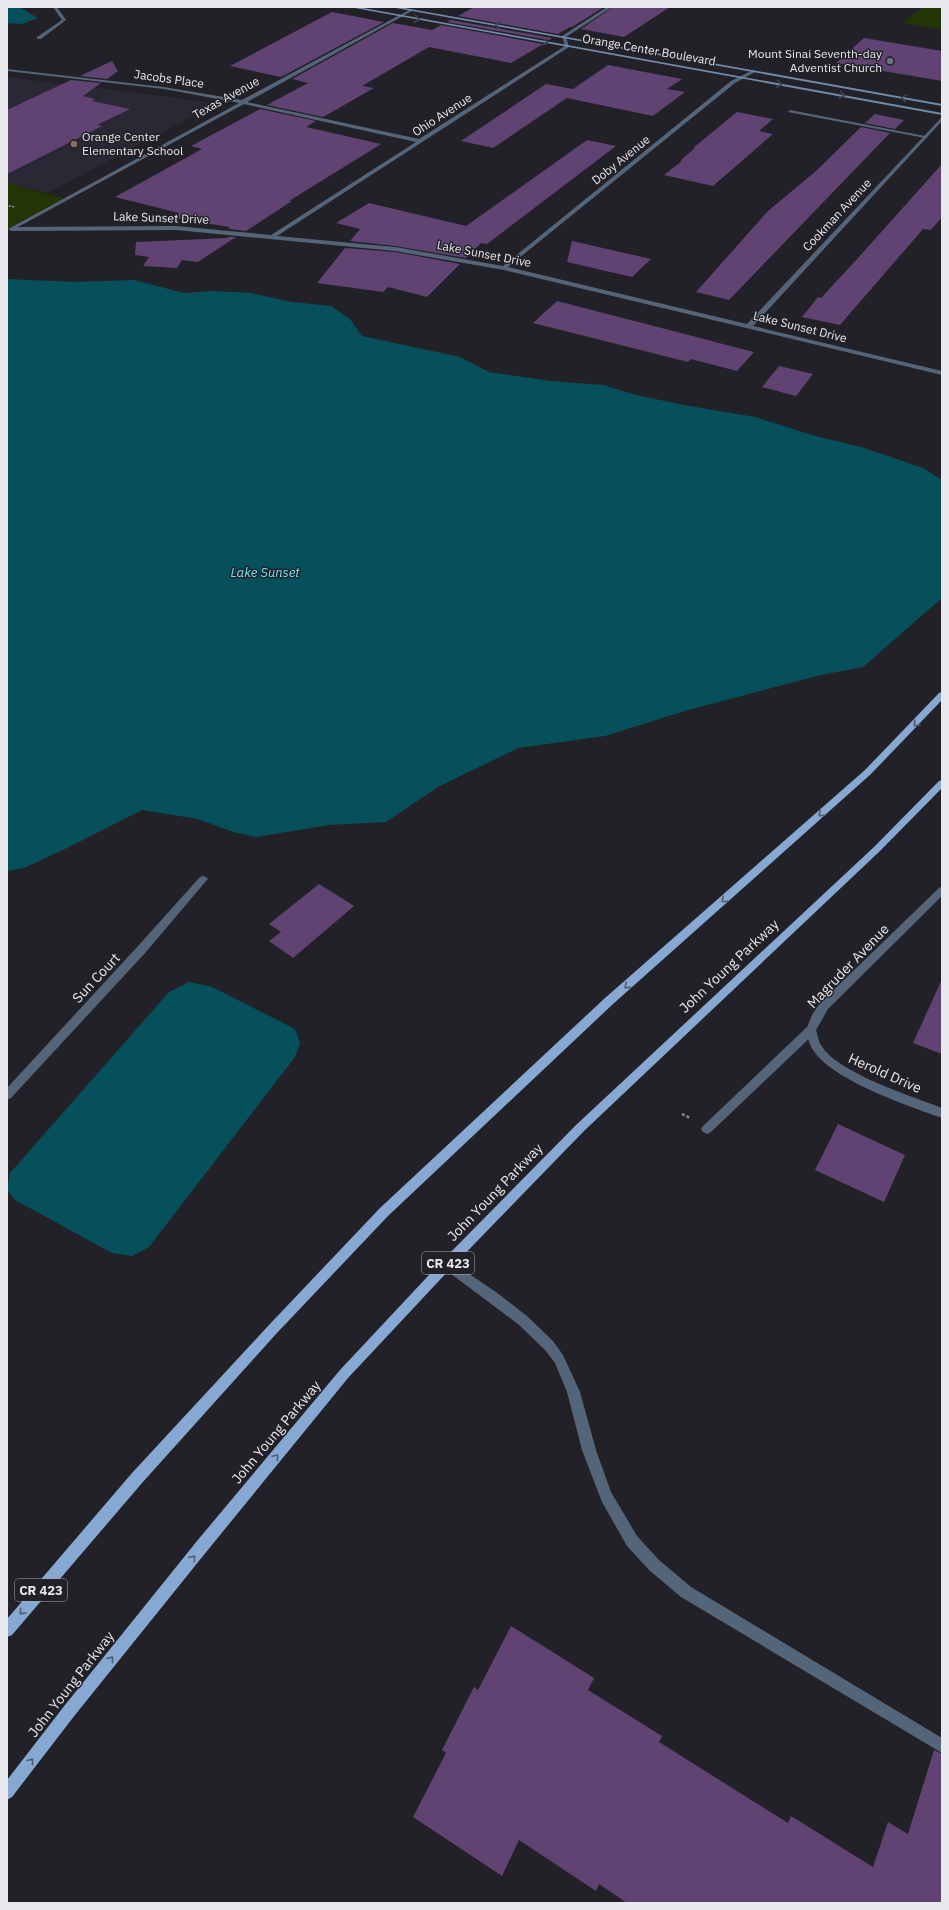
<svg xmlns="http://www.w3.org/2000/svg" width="949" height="1910" viewBox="0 0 949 1910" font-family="'IBM Plex Sans',sans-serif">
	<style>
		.built { fill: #2a2834 }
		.green { fill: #213505 }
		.water { fill: #06505c }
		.building { fill: #614373 }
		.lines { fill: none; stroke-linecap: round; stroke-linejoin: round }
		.path-far2 { stroke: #87868b; stroke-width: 1; stroke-dasharray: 1.5 1; stroke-linecap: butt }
		.path-far1 { stroke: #87868b; stroke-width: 1.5; stroke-dasharray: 2 1; stroke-linecap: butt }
		.path { stroke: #87868b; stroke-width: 2.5; stroke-dasharray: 3 2; stroke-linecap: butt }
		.lane { fill: #556579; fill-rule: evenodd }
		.street { fill: #556579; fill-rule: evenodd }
		.secondary { fill: #718bab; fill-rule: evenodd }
		.primary { fill: #87a8d2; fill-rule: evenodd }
		.oneway { stroke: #3e4655 }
		.oneway2 { stroke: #4f5e74 }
		.worship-dot { fill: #6b7280; stroke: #222127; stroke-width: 1.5 }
		.education-dot { fill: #8d6e63; stroke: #222127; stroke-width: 1.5 }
		.labels { text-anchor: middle; stroke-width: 3; stroke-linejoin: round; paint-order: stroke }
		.far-street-label { font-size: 12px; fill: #e9e9ed; stroke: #222127 }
		.far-poi-label { font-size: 12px; fill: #e9e9ed; stroke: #222127; text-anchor: end }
		.far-water-label { font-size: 13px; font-style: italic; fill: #6ae6fc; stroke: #222127 }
		.shield { fill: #222127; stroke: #adadb2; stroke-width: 1 }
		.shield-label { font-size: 13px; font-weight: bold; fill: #e9e9ed }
		.street-label { font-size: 14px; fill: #e9e9ed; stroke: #222127 }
	</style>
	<rect width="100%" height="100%" fill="#222127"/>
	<path class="built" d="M7 77 177 98 216 104 48 193 7 183Z"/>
	<path class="green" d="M924 7H942V29L902 23Z
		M7 183 64 198 7 229Z"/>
	<path class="water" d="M7 7H19L38 18 22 24 7 23Z
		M7 279 75 282 134 280 184 293 213 291 251 293 292 302 331 306 350 319 362 336 460 357 489 372 550 381 603 385 636 395 684 405 755 417 815 436 861 447 923 468 942 480V598L863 667 821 675 688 710 605 736 518 748 438 787 386 822 329 825 256 837 233 832 198 819 142 810 67 848 24 868 7 871Z
		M189 982 212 987 295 1029 300 1043 295 1057 149 1247 132 1256 112 1253 15 1200 7 1190 10 1173 169 992Z"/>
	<path class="building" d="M474 7H604L572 27H570L558 34 458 16Z
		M613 7H670L624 37 581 29Z
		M332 12 384 22 281 77 230 66Z
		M451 20 552 38 549 40 447 22Z
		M393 23 432 30 441 25 543 44 511 63 429 47 362 86 374 88 323 117 267 105 308 83 292 79Z
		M864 38 942 51V81L836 63Z
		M112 61 118 71 107 79 80 76Z
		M608 65 682 79 667 89 685 92 653 116 567 98 493 148 461 141 546 84 573 89Z
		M71 80 101 83 83 96 95 99 92 101 130 109 97 125 102 126 7 174V110Z
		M260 109 316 121 306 127 381 144 289 201H292L246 231 229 229V227L176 218 179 213 115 197 202 149 191 146Z
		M737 112 773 119 759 131 773 134 713 186 664 175 682 161H680L695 148H693Z
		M875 114 904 120 895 129 865 123Z
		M861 127 890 133 729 300 696 292 768 211 816 171Z
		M587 140 616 146 487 244 481 243 466 258 395 246 350 241 360 229 336 223 369 203 466 226Z
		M942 164V217L931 230 923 229 840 325 802 317 818 297 821 298 858 258Z
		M228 237H236L198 262 182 260 177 268 143 266 149 257 135 255 136 242 228 238Z
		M572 241 651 259 632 277 567 262Z
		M345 248 395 252 460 264 427 297 388 287 383 292 317 283Z
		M557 301 712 341H711L754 352 737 371 691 359 688 362 533 323Z
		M779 366 813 374 796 396 762 387Z
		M319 884 354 906 293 958 269 941 281 932 269 924Z
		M942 979V1054L913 1043Z
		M838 1124 905 1155 884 1202 815 1170Z
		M511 1626 594 1678 588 1690 662 1736 659 1742 788 1823 791 1816 873 1867 888 1822 908 1834 934 1750 942 1754V1903H627L599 1884 596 1891 519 1840 502 1876 413 1817 446 1753 442 1750 474 1687 478 1690Z"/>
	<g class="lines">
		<path class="path-far2" d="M7 206 15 207"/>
		<path class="path-far1" d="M9 206 15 207"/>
		<path class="path" d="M682 1114 690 1118"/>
		<path class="lane" d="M53 7H57L66 20 41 39H37V37L62 20Z
			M790 110 925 136 927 137 925 138 788 112Z
			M811 1026 815 1027 816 1030 815 1033 711 1132 707 1134 703 1132 701 1129 703 1126 807 1027Z
			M447 1259 496 1292 527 1316 553 1341 563 1355 580 1392 596 1450 611 1492 637 1536 659 1560 691 1587 942 1738V1753L681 1597 649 1570 627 1546 602 1502 582 1450 567 1392 555 1363 545 1350 518 1324 443 1268 441 1264 443 1260Z"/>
		<path class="street" d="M607 7H612L566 37 569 47 277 236 395 247 503 266 731 81 753 70 755 72 735 83 508 267 747 324 942 117V121L753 326 942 371V375L504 270 395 251 176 230 11 231 8 229 239 103 164 89 7 71V69L164 87 242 100 411 9 412 11 247 102 419 139 565 46 562 36ZM244 104 416 142 271 235 176 226 18 227Z
			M203 876 206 877 208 879 206 881 146 952 11 1098 7 1100V1088L138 946 200 877Z
			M942 886V896L828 1009 816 1030C818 1035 818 1041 821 1045 837 1073 912 1096 942 1108V1118C908 1106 832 1080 813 1050 809 1044 808 1037 806 1030L812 1015 820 1003 939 888Z"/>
		<path class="secondary" d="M349 7H358L942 113V115Z
			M390 7H399L942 104V106Z"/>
		<path class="primary" d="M942 692V700L871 774 613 1004 388 1216 276 1334 142 1483 12 1635 7 1637V1619L132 1473 268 1326 380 1208 605 998 865 770 939 693Z
			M942 780V788L880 851 584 1131 451 1268 348 1378 207 1551 75 1715 12 1797 7 1800V1780L65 1705 197 1541 340 1370 443 1260 576 1125 874 847 939 781Z"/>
	</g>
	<defs><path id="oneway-chevron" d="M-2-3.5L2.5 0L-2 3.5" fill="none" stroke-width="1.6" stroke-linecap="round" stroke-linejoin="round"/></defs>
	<g class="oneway">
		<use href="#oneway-chevron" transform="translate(417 19) rotate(10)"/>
		<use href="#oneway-chevron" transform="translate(498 25) rotate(-170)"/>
		<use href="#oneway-chevron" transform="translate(545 42) rotate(10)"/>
		<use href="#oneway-chevron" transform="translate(779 84) rotate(10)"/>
		<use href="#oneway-chevron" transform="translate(842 95) rotate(11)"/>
		<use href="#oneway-chevron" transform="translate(904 98) rotate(-170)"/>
	</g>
	<g class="oneway2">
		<use href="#oneway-chevron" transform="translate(916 724) rotate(133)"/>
		<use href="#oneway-chevron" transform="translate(821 814) rotate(138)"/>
		<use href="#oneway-chevron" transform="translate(724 900) rotate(139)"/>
		<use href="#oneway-chevron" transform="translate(627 986) rotate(139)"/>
		<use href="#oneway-chevron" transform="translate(276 1457) rotate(-50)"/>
		<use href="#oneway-chevron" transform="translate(193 1558) rotate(-51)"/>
		<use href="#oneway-chevron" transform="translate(22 1612) rotate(131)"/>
		<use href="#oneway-chevron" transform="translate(111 1659) rotate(-51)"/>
		<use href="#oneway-chevron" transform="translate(31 1761) rotate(-52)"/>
	</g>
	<circle class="worship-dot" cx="890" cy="61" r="4"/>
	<circle class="education-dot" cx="74" cy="144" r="4"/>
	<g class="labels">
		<g class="far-street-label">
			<text transform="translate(649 50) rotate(10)" y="4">Orange Center Boulevard</text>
			<text transform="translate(169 79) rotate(8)" y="4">Jacobs Place</text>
			<text transform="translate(226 98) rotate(-29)" y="4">Texas Avenue</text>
			<text transform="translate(442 115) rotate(-33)" y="4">Ohio Avenue</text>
			<text transform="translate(621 160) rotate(-39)" y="4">Doby Avenue</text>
			<text transform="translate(837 215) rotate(-47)" y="4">Cookman Avenue</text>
			<text transform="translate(161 218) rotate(2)" y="4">Lake Sunset Drive</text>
			<text transform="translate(484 254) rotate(11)" y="4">Lake Sunset Drive</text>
			<text transform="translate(800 327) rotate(14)" y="4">Lake Sunset Drive</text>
		</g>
		<g class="far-poi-label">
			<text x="882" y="58">Mount Sinai Seventh-day<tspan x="882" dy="14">Adventist Church</tspan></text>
			<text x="82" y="141" text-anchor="start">Orange Center<tspan x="82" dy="14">Elementary School</tspan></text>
		</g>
		<g class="far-water-label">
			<text x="265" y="577">Lake Sunset</text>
		</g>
		<g class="shield">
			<rect x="422" y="1252" width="52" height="22" rx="3"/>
			<rect x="15" y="1579" width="52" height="22" rx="3"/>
		</g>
		<g class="shield-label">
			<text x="448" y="1268">CR 423</text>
			<text x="41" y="1595">CR 423</text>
		</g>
		<g class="street-label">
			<text transform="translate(729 966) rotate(-43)" y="5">John Young Parkway</text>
			<text transform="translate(848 966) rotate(-46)" y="5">Magruder Avenue</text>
			<text transform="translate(96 978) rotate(-47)" y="5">Sun Court</text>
			<text transform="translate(885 1073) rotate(24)" y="5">Herold Drive</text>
			<text transform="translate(495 1192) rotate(-46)" y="5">John Young Parkway</text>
			<text transform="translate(276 1432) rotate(-50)" y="5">John Young Parkway</text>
			<text transform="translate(71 1684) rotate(-52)" y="5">John Young Parkway</text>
		</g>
	</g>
	<rect width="949" height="1910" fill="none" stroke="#e9e9ed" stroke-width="16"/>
</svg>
